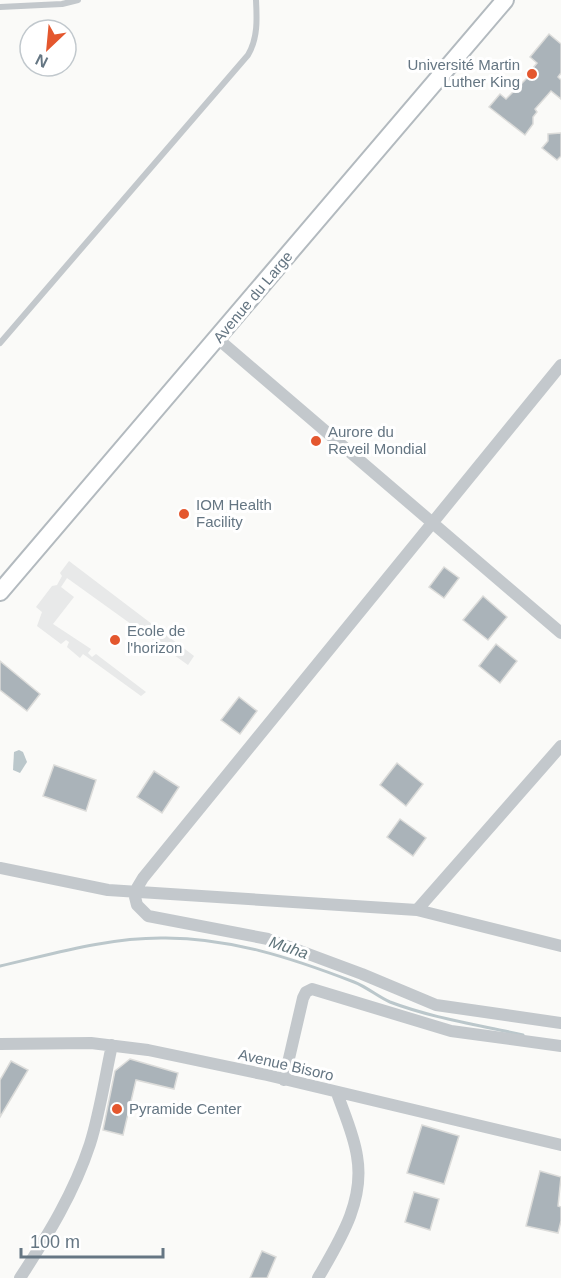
<svg xmlns="http://www.w3.org/2000/svg" width="561" height="1278" viewBox="0 0 561 1278" font-family="Helvetica,sans-serif">
	<style>
		.built { fill: #e8e9e9 }
		.water { fill: #bbc7cb }
		.lines { fill: none; stroke-linecap: round; stroke-linejoin: round }
		.stream { stroke: #bbc7cb; stroke-width: 3 }
		.building { fill: #aab3b9; stroke: #dcdcda; stroke-width: 1.5 }
		.secondary-casing { stroke: #b3babf; stroke-width: 20 }
		.lane { stroke: #c3c8cc; stroke-width: 6 }
		.street { stroke: #c3c8cc; stroke-width: 12 }
		.secondary { stroke: #fff; stroke-width: 16 }
		.poi-dot { fill: #e4572e; stroke: #fff; stroke-width: 2 }
		.labels { text-anchor: middle; stroke-width: 6; stroke-linejoin: round; paint-order: stroke }
		.poi-label { font-size: 15px; fill: #657683; stroke: #fff; text-anchor: start }
		.street-label { font-size: 15px; fill: #657683; stroke: #fff }
		.water-label { font-size: 16px; font-style: italic; fill: #60757c; stroke: #fff }
	</style>
	<rect width="100%" height="100%" fill="#fafaf8"/>
	<path class="built" d="M69 561 194 656 188 665 67 578 61 587 74 597 53 624 91 649 88 653 92 657 96 654 146 692 141 696 83 654 80 658 67 647 69 642 66 640 61 644 37 626 42 612 36 607 52 586 57 585 62 576 60 573Z"/>
	<path class="water" d="M19 750 23 752 27 762 20 773 13 770 14 752Z"/>
	<g class="lines">
		<path class="stream" d="M0 966C53 954 106 938 161 938 228 937 292 958 354 982 367 987 378 997 390 1002 432 1018 479 1025 523 1035"/>
	</g>
	<path class="building" d="M549 34 561 44V73L558 77 561 80V99L551 91 535 109 537 112 533 117V124L525 135 489 107 500 94 506 99 535 70 533 68 537 63 530 57Z
		M561 133V156L557 160 542 148 548 141V134Z
		M444 567 459 578 444 598 429 587Z
		M483 596 507 617 488 640 463 620Z
		M496 644 517 661 500 683 479 666Z
		M0 661 40 694 27 711 0 690Z
		M239 697 257 711 240 734 221 720Z
		M397 763 423 784 406 806 380 785Z
		M54 765 96 780 86 811 43 796Z
		M154 771 179 787 162 813 137 797Z
		M400 819 426 838 413 856 387 837Z
		M130 1059 178 1073 174 1089 136 1080 123 1135 103 1130 115 1071Z
		M11 1061 28 1070 0 1117V1080Z
		M422 1125 459 1136 444 1184 407 1173Z
		M540 1171 561 1177 558 1206 561 1207V1221L558 1233 526 1226Z
		M414 1192 439 1199 430 1230 405 1222Z
		M262 1251 276 1257 267 1278H250Z"/>
	<g class="lines">
		<defs>
			<path id="secondary" d="M0 592 505 0"/>
		</defs>
		<use href="#secondary" class="secondary-casing"/>
		<path class="lane" d="M0 7 62 4 78 0
			M0 343 248 55C258 38 257 19 256 0"/>
		<path class="street" d="M218 339 561 633
			M561 365 143 878 134 893 137 905 148 916 268 939 362 974 436 1005 561 1023
			M0 868 108 890 417 910 561 946
			M417 910 561 746
			M0 1044 91 1043 148 1050 267 1075 561 1145
			M284 1080 303 998 306 992 312 989 451 1031 561 1046
			M20 1278C48 1235 74 1193 90 1144 100 1112 105 1077 112 1045
			M318 1278C340 1240 365 1201 357 1156 354 1135 344 1113 337 1093"/>
		<use href="#secondary" class="secondary"/>
	</g>
	<g class="poi-dot">
		<circle cx="532" cy="74" r="6"/>
		<circle cx="316" cy="441" r="6"/>
		<circle cx="184" cy="514" r="6"/>
		<circle cx="115" cy="640" r="6"/>
		<circle cx="117" cy="1109" r="6"/>
	</g>
	<g class="labels">
		<g class="poi-label">
			<text x="520" y="70" text-anchor="end">Université Martin<tspan x="520" dy="17">Luther King</tspan></text>
			<text x="328" y="437">Aurore du<tspan x="328" dy="17">Reveil Mondial</tspan></text>
			<text x="196" y="510">IOM Health<tspan x="196" dy="17">Facility</tspan></text>
			<text x="127" y="636">Ecole de<tspan x="127" dy="17">l'horizon</tspan></text>
			<text x="129" y="1114">Pyramide Center</text>
		</g>
		<g class="street-label">
			<text transform="translate(253 297) rotate(-50)" y="5">Avenue du Large</text>
			<text transform="translate(286 1065) rotate(13)" y="5">Avenue Bisoro</text>
		</g>
		<g class="water-label">
			<text transform="translate(289 947) rotate(19)" y="6">Muha</text>
		</g>
	</g>
	<g transform="translate(48 48) rotate(206)"><circle r="28" fill="#ffffff" stroke="#c1c8cd" stroke-width="1.5"/>
	<path d="M0-4.5L10 22L0 15L-10 22Z" fill="#e4572e"/>
	<text y="-9" font-size="16" font-weight="bold" text-anchor="middle" fill="#657683">N</text>
	</g>
	<path d="M21 1248v9h142v-9" fill="none" stroke="#657683" stroke-width="3"/>
	<text x="30" y="1248" font-size="18" fill="#657683" stroke="#ffffff" stroke-width="4.5" paint-order="stroke">100 m</text>
</svg>
